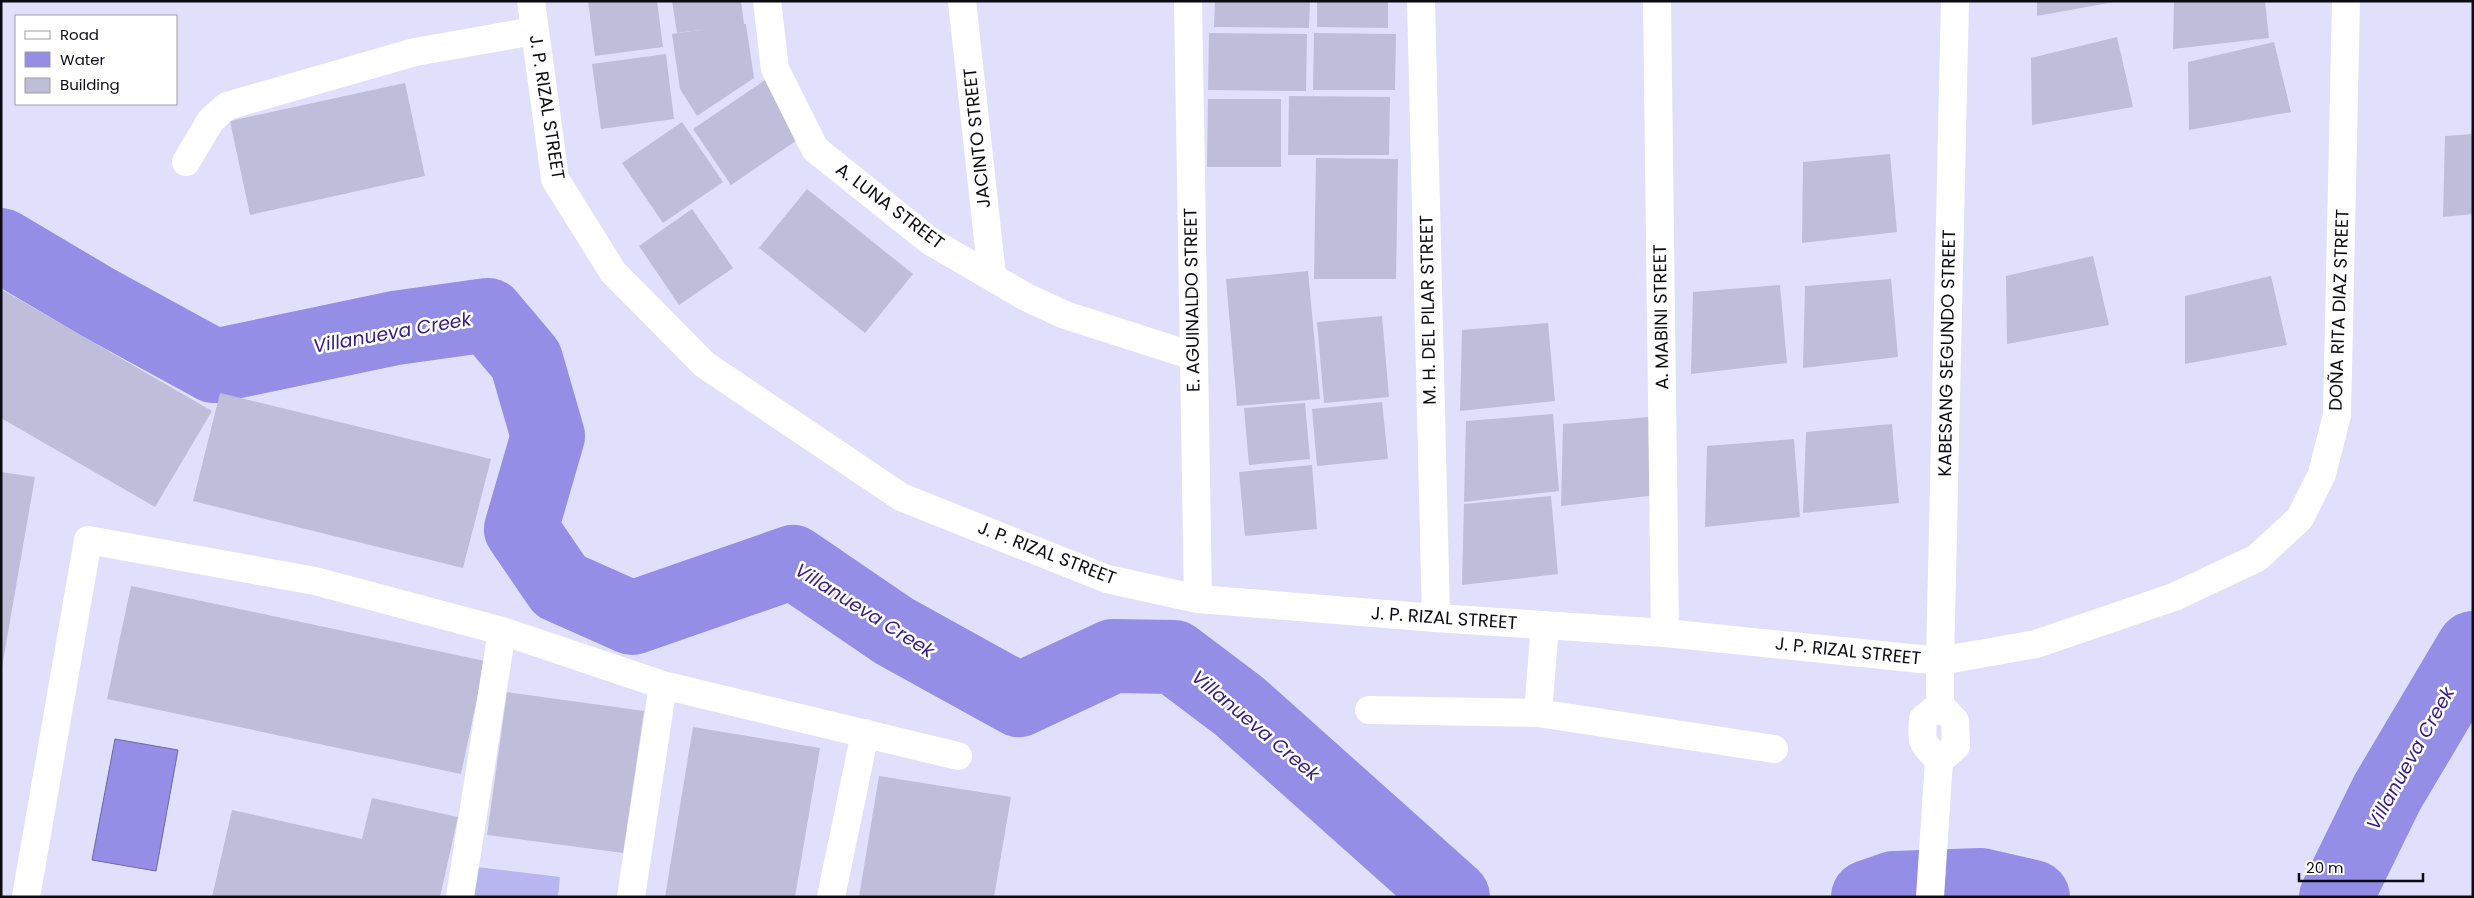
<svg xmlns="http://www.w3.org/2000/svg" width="2474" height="898" viewBox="0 0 2474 898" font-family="Poppins,sans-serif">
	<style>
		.green { fill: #b7b6f0 }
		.water { fill: #948ee7; stroke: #6b67a8 }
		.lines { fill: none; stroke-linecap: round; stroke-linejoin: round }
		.river { stroke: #948ee7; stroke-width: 74 }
		.building { fill: #bebedb }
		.minor { stroke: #fff; stroke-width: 28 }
		.labels { text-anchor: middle; stroke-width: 5; stroke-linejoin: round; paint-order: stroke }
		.street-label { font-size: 18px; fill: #0b0b14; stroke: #fff }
		.water-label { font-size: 19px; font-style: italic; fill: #371e84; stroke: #fff }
	</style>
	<rect width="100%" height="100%" fill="#e0e0fd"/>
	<path class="green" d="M477 867 560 877 558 897H473Z"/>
	<path class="water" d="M115 739 178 750 156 871 92 860Z"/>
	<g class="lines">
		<path class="river" d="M1 245 97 302 214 366 395 328 488 315 526 360 548 436 521 529 560 586 632 618 793 562 894 631 1019 700 1113 656 1174 657 1239 706 1453 897
			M1868 897 1894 888 1981 885 2033 897
			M2336 897 2387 793 2473 648"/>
	</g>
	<path class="building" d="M588 1H657L663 47 595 56Z
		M672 1H741L744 24H746L754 78 697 116 680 89 672 34 707 29 677 33Z
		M1215 1H1310L1309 28 1214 27Z
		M1317 1H1388V28L1317 27Z
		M2037 1H2114V2L2037 16Z
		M2174 1H2265L2269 38 2173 49Z
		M1209 33 1307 34 1306 91 1208 90Z
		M1314 33 1396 34 1395 90H1313Z
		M2117 37 2133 107 2032 125 2031 58Z
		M2274 42 2291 112 2189 130 2188 62Z
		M666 54 674 119 601 129 592 64Z
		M765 80 803 136 731 185 693 129Z
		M405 83 425 176 250 215 230 121Z
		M1289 96 1390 97 1389 155H1288Z
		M1208 99H1281V167H1207Z
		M682 122 723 182 663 223 622 163Z
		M2473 134V214L2443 217 2445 136Z
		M1890 154 1897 232 1802 243 1803 162Z
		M1316 158 1398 159 1396 279H1314Z
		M807 189 913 274 865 333 759 248Z
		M692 209 733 268 679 305 639 246Z
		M2093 256 2109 325 2007 344 2006 276Z
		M1308 271 1320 399 1237 406 1226 279Z
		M2271 276 2287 345 2185 364V296Z
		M1891 279 1898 357 1803 368 1805 286Z
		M1780 285 1787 363 1691 374 1693 292Z
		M1 289 212 411 155 507 1 418Z
		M1382 316 1389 397 1324 403 1317 322Z
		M1548 323 1555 401 1460 411 1462 330Z
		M220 393 491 459 463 568 193 501Z
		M1382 402 1388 459 1317 466 1312 409Z
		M1305 403 1310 459 1249 465 1244 408Z
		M1553 414 1559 491 1464 502 1466 421Z
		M1650 417 1657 495 1561 506 1563 424Z
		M1892 424 1899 503 1803 513 1806 432Z
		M1794 439 1800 517 1705 527 1707 446Z
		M1312 465 1317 529 1245 536 1239 472Z
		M1 472 35 477 2 667H1Z
		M1551 496 1558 574 1462 585 1464 504Z
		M131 586 485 661 461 774 107 699Z
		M507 692 644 711 623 853 487 835Z
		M693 727 820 748 795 897H665Z
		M879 776 1011 797 994 897H859Z
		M372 798 458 817 440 897H212L232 810 362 839Z"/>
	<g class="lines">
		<path class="minor" d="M531 1 555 179 613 272 705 365 901 497 1107 579 1198 599 1436 618 1665 633 1940 661 2036 644 2174 597 2257 558 2300 518 2322 474 2337 415 2346 1
			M767 1 775 69 815 149 930 241 1026 297 1065 315 1193 356
			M962 1 992 276
			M1188 1 1198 599
			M1421 1 1436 618
			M1657 1 1665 633
			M186 162 211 120 227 106 415 52 534 31
			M1369 710 1538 713 1774 749
			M1538 713 1545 625
			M1939 761C1922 741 1921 745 1923 719L1940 705
			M26 897 88 540 315 581 502 631 663 685 958 756
			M460 897 502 631
			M631 897 663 685
			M831 897 865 733
			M1930 897 1939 761 1956 746 1955 721 1940 705V661L1955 1"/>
	</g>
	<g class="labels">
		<g class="street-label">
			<text transform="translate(547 107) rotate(81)" y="6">J. P. RIZAL STREET</text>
			<text transform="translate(977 138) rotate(-96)" y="6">JACINTO STREET</text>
			<text transform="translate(890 206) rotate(37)" y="6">A. LUNA STREET</text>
			<text transform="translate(1192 300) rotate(-91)" y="6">E. AGUINALDO STREET</text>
			<text transform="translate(1428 310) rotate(-91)" y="6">M. H. DEL PILAR STREET</text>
			<text transform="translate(2339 310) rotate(-88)" y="6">DOÑA RITA DIAZ STREET</text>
			<text transform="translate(1661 317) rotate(-91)" y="6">A. MABINI STREET</text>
			<text transform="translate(1947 353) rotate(-89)" y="6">KABESANG SEGUNDO STREET</text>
			<text transform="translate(1047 553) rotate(21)" y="6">J. P. RIZAL STREET</text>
			<text transform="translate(1444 618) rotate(4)" y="6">J. P. RIZAL STREET</text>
			<text transform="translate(1848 651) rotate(6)" y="6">J. P. RIZAL STREET</text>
		</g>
		<g class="water-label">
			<text transform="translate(392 332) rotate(-10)" y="7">Villanueva Creek</text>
			<text transform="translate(865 610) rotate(32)" y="7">Villanueva Creek</text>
			<text transform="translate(1256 725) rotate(40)" y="7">Villanueva Creek</text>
			<text transform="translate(2410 758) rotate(-61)" y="7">Villanueva Creek</text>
		</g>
	</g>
	<rect width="2474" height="898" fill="none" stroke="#0b0b14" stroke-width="5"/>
	<rect x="15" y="15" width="162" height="90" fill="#ffffff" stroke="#9d9da1"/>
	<rect x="25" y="31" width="25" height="8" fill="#ffffff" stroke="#9d9da1"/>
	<text x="60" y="40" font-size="15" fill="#0b0b14">Road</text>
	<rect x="25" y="52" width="25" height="15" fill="#948ee7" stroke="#9d9da1"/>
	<text x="60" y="65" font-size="15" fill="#0b0b14">Water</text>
	<rect x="25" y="78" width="25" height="15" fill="#bebedb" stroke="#9d9da1"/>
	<text x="60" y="90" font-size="15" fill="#0b0b14">Building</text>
	<path d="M2299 873v8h124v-8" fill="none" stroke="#0b0b14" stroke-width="2.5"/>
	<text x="2306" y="873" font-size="15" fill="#0b0b14" stroke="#ffffff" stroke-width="4" paint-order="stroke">20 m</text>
</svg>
